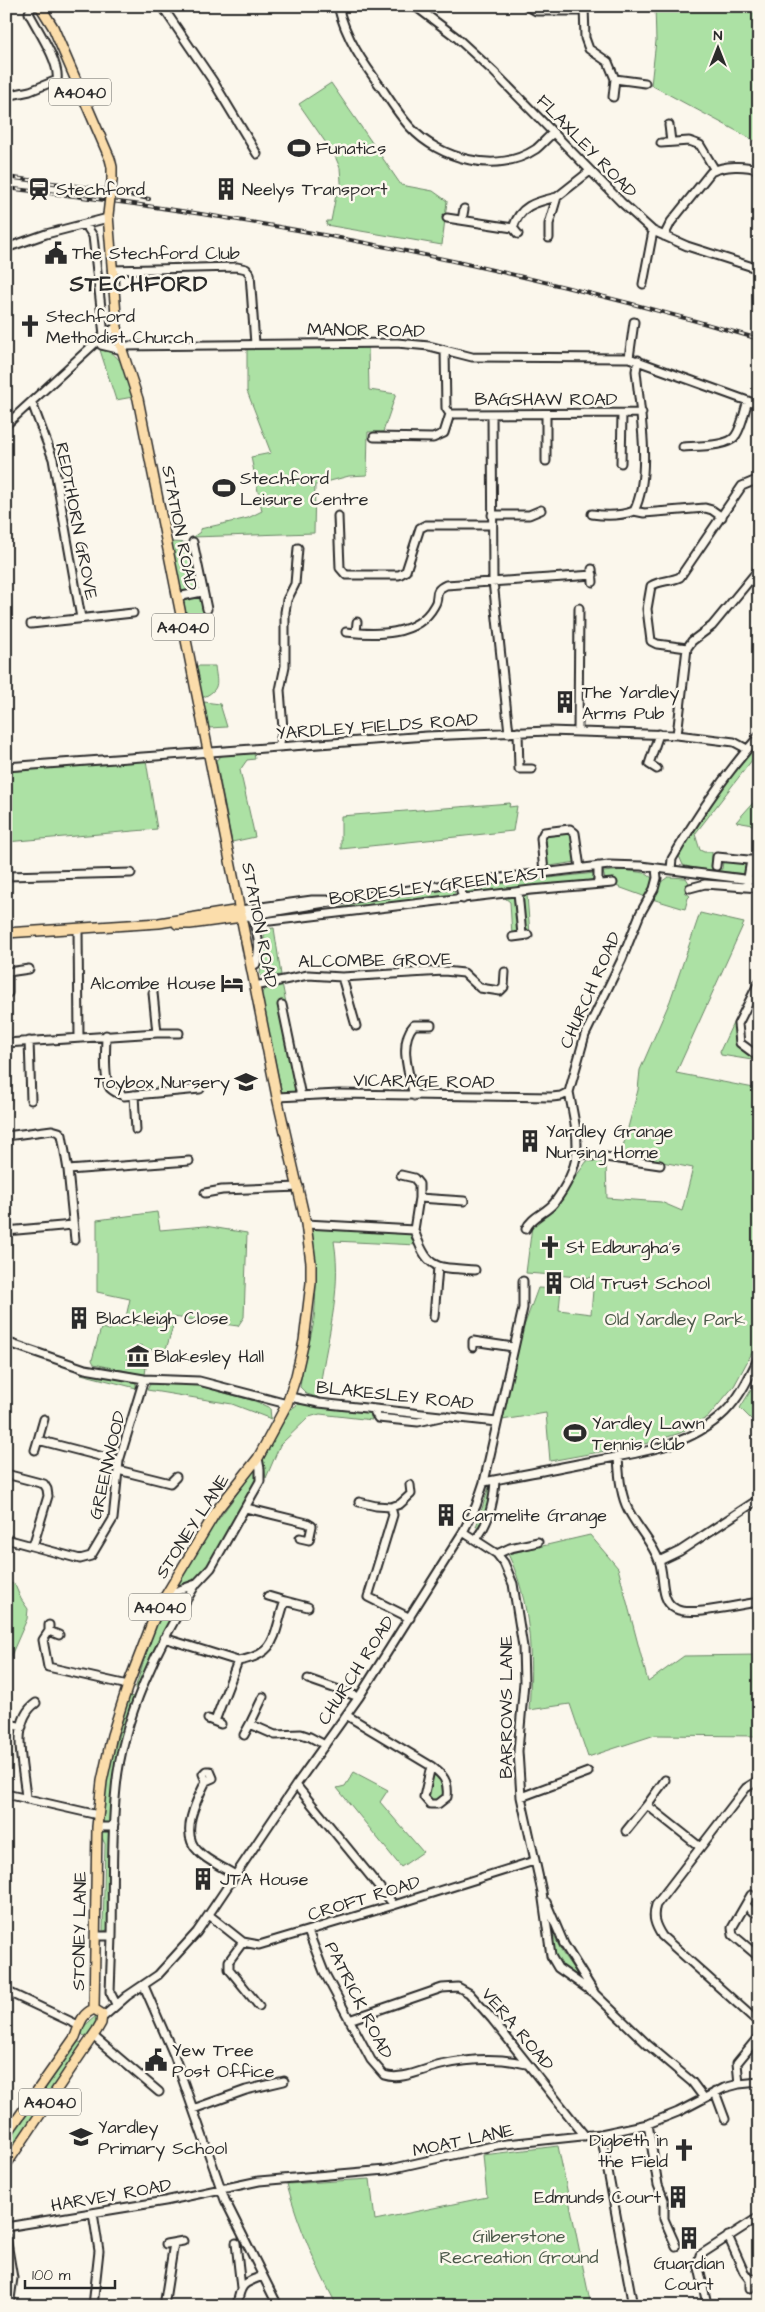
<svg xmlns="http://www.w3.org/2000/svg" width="765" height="2312" viewBox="0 0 765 2312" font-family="'Architects Daughter',sans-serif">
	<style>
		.green { fill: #ace1a4; stroke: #6c8668 }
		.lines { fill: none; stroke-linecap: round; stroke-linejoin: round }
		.minor-casing { stroke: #2b2b2b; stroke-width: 11 }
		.major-casing { stroke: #2b2b2b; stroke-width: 12 }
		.minor { stroke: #fbf7ec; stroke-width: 7 }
		.major { stroke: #fbddab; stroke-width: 9 }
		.rail-casing { stroke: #2b2b2b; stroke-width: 4 }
		.rail { stroke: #fbf7ec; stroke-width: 2; stroke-dasharray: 5.5; stroke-linecap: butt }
		.major-bridge-casing { stroke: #2b2b2b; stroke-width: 12; stroke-linecap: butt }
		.major-bridge { stroke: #fbddab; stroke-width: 9 }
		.labels { text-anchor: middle; stroke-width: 5; stroke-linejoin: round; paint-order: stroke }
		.shield { fill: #fbf7ec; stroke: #696865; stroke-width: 1 }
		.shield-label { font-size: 16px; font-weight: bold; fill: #2b2b2b }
		.street-label { font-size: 18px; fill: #2b2b2b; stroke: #fbf7ec }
		.poi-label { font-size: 18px; fill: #2b2b2b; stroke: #fbf7ec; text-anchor: start }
		.park-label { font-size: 18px; fill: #4b5849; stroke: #fbf7ec }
		.district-label { font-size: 22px; font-weight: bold; letter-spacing: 1px; fill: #2b2b2b; stroke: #fbf7ec }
	</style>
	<rect width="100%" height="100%" fill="#fbf7ec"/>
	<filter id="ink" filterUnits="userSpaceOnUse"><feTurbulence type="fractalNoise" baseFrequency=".02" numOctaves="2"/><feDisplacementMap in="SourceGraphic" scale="10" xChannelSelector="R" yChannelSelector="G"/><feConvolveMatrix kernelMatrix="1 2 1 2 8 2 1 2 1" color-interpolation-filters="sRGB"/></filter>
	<g filter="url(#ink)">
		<path class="green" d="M655 6H759V143L651 85 656 41Z
			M331 83 401 185 433 191 447 201 442 245 326 225 327 221H331L336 195H342L340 168 335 156 299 104Z
			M368 347 369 390 396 394 383 432H368L367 475 349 476 315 485 314 533 193 537 200 532V529L248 518 262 511 251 457 271 453 247 391V349Z
			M100 350C125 352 126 377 133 397L116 400Z
			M170 542 191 543 198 585 192 592 181 594Z
			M200 597 205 613 186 615 183 599Z
			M196 666H215C217 684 221 689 202 698Z
			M204 702 220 704 227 727 209 728Z
			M759 743V751L695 834 700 850 704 852H712V868L722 869 723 861 743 863 746 865V874L692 868 683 865 679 856 709 804 734 771Z
			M254 753 255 759 247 760 240 770 255 837 232 842 216 760 223 755Z
			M146 760 157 829 6 842V771Z
			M759 796V826L736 822Z
			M510 803 509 807 517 806 513 831 341 849V816Z
			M568 833 572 835 576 862 550 866 547 864 545 838 550 835Z
			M624 870 645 873 652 878V883L646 897 613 885V880L605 879 603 872Z
			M595 873 592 880 466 894V887Z
			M668 877 686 878 689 883 685 892 690 896 688 898 685 909 652 899 661 882Z
			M453 889 456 895 452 897 338 908 381 897Z
			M527 895 530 934 525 933 521 898Z
			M515 897 520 933 512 936 510 902 505 898Z
			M700 913 744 923 676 1073 759 1089V1340L734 1386 708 1417 680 1433 649 1443 550 1461 546 1413 502 1420 517 1345 538 1288 561 1289 559 1310 591 1314 594 1278 526 1273 532 1226 556 1204 587 1161 606 1162 607 1198 661 1202 682 1211 693 1168 621 1154 638 1090 640 1070 670 1001Z
			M274 928 281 975 263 978 260 974 265 929Z
			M282 983 286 1003 279 1005 299 1093 282 1094 261 994 266 987Z
			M734 1021C740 1040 735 1042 752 1057V1060L721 1055 720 1051Z
			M157 1212 160 1230 205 1226 247 1233 244 1317 238 1326 173 1317V1326L165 1353 149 1349 147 1354 141 1352 143 1346 138 1345 136 1352 128 1351 127 1364 146 1367 145 1375 94 1364 92 1360 101 1328 110 1330 112 1322 138 1325 139 1320 126 1317 130 1299 97 1292V1220Z
			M326 1228 412 1232 417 1245 334 1241C343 1294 325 1343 319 1395L316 1397 307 1394 300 1387C302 1366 309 1346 313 1326 318 1293 315 1262 312 1230Z
			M83 1373 133 1382 136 1383V1388L81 1374Z
			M759 1377V1427L740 1408Z
			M184 1382 255 1401 270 1408 271 1419 232 1404 147 1390 150 1384Z
			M298 1404 369 1412 372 1420 320 1414 309 1417 280 1445 266 1478 263 1460 290 1410Z
			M258 1465C260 1485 210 1569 193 1582 188 1586 179 1588 172 1591L207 1535Z
			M489 1487H492L488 1508 479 1526 476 1527Z
			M590 1535 618 1568 648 1682 684 1656 759 1655V1736L655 1735 588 1757 570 1704 529 1710C533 1658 531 1601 508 1554Z
			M6 1581 15 1585 21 1599 28 1609 27 1619 6 1667Z
			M186 1591 187 1593 139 1688 135 1689 152 1634 169 1597Z
			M129 1696 134 1697 136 1700 111 1823H101L106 1781Z
			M434 1771C443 1779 450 1790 440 1801L432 1802 426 1793Z
			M354 1772 388 1790 380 1802 423 1852 401 1867 337 1788 345 1786Z
			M101 1830H111L110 1928 103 1932 105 1844 101 1836Z
			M548 1924 563 1954 581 1980C551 1960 554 1959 548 1924Z
			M96 2016 98 2020 90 2034 84 2036 82 2034 83 2027Z
			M77 2041 84 2044 6 2158V2143Z
			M558 2146 591 2306H337C316 2266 299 2228 287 2184L370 2179 375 2220 487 2197 483 2155Z"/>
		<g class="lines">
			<defs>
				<path id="minor" d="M162 6 213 81 257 154
					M338 6C346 39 363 63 383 90 391 102 400 116 410 127 439 159 497 175 536 149 542 144 547 138 553 133
					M415 6 456 37 494 72 621 202 653 231 687 246 759 269
					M527 6 536 11H584
					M584 6 585 38 589 49 608 62 615 79 645 83
					M6 96 30 91 57 80C60 62 37 29 29 13L32 6
					M613 97 615 79
					M669 125 671 142
					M661 143 689 141 700 145 715 170
					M447 218 513 228C520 205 536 202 557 197
					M462 220 464 209
					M85 224 93 236 104 335
					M513 228 518 234
					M664 236 671 222 711 172C724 165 746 165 759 170
					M549 238V224L557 197 590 171
					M6 248 46 234 108 218
					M112 270 237 267 246 269 250 274 255 344
					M643 284 653 231
					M99 340 101 345 122 350
					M120 346 397 343 429 346 472 357 629 358 759 405
					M629 358 634 322
					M32 403 53 459 81 618
					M450 414 642 413
					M492 414 493 581 509 733
					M546 415V461
					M6 425 104 335 117 327
					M374 437 433 438 444 433 450 414 446 408 445 350
					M683 447C696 446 730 447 736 435 742 426 744 412 748 401
					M621 463 622 414
					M634 511 644 513 705 508 712 510 722 517
					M592 514C606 516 621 516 634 511 652 475 640 411 636 371L638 360
					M492 515H529L541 510
					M338 516 340 568 346 575H399L406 571 420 528 426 525H491
					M193 542 207 609
					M592 569 593 582
					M177 597 202 592
					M31 624 133 613
					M346 632C376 635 417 637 434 606 441 596 431 592 446 585L593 575
					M356 633 357 622
					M687 648 657 644 651 641 647 609 651 586C660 580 670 582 680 577L742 486 754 481H759
					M578 731 579 608
					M518 732 519 769H532
					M677 735 687 648 692 641 712 626 759 569
					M279 747 283 729 280 690 285 666V612L287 600 295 584 298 548
					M6 767 427 736 548 731 677 735 734 742 747 749
					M657 769 649 764 659 734
					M598 866V883
					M716 866 717 857 759 861
					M671 869 672 859C698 814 724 775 759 736
					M544 873 541 838 544 832 570 829 575 833 580 868
					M6 876 131 873
					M459 883 463 899
					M747 884 751 860
					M690 888 705 884 759 888
					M518 892 522 935
					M240 910 312 900H339L459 883 609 865 641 866 759 881
					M251 916C258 933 261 946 256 964L251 967
					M242 917 331 902
					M270 921 531 890 613 883
					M78 929 79 1038
					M513 937 528 935
					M342 977 356 1026
					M759 982 738 1024 740 1043 759 1057
					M255 986 308 975 342 977 444 971 464 973 480 988 500 991 504 987 505 972
					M6 994 8 993V972L29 969
					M282 1005 301 1096
					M157 1033H179
					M106 1035C106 1048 103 1078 110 1088 114 1092 119 1094 124 1096L200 1089
					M29 1041 31 1100
					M6 1043 157 1033 153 993
					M134 1095 136 1130
					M414 1096C409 1075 398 1042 414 1025H431
					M277 1097 339 1094 552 1097 561 1096 569 1092
					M6 1136 52 1130 59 1132 62 1135 68 1170 75 1240
					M578 1153 660 1165
					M68 1170 189 1161
					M401 1175 414 1178 419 1184V1198
					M205 1193 222 1190 299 1187
					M306 1224 414 1230C428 1271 435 1267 475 1270
					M526 1229C531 1217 546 1213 554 1203 586 1160 578 1140 569 1092L585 1035 622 959 640 914 654 889 657 878 656 868
					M414 1230 419 1198 464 1201
					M6 1231 73 1225
					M434 1317 438 1267
					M6 1342 85 1369 144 1379 199 1381 287 1404
					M473 1347V1341L513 1347
					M290 1397 319 1403 497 1422
					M373 1409 378 1418 418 1422 445 1416
					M44 1419 38 1440 119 1461
					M35 1450 38 1440
					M618 1457C619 1473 620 1490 626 1505 634 1525 652 1541 659 1561 665 1576 659 1601 676 1609 691 1617 740 1604 759 1602
					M118 1470 170 1483 176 1477
					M6 1474 44 1484 47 1489 48 1496 33 1546
					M484 1482C519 1475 554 1469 588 1462 637 1453 688 1448 725 1412 741 1396 749 1377 759 1357
					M359 1502 376 1506 391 1507 393 1515 368 1597 410 1618
					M391 1507 400 1504 411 1494 410 1485
					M246 1508 307 1523 312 1526 309 1540 300 1538
					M463 1532 497 1554 504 1563 513 1584 523 1647 524 1682 518 1751 521 1797 542 1892 551 1956 558 1968 595 1994
					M6 1539 80 1559 91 1556 113 1519 119 1461 144 1379
					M476 1539C490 1522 494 1501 495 1480
					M497 1554 510 1548 538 1542
					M659 1561 680 1551 759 1499
					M166 1595 196 1584 211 1568 260 1481V1469L258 1458
					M285 1601 308 1607
					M49 1625V1631L59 1635
					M49 1631 43 1640 48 1667 128 1685
					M164 1638 238 1661 215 1721
					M238 1661C279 1654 273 1634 285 1601L268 1596
					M308 1679 359 1697
					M263 1697 250 1724 275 1735 301 1734 310 1737 325 1745
					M346 1715 431 1766C443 1775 449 1781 447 1797L438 1804H430L424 1797 431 1766
					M208 1719 221 1724
					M6 1723 22 1727
					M244 1735 250 1724
					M759 1780 746 1788 656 1905C652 1917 655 1925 662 1936L759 2023
					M206 1781 213 1778 210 1771H206L203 1774 206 1781C197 1799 179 1834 198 1851 207 1861 223 1867 235 1875
					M296 1785 394 1905
					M6 1794 98 1815
					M521 1797 588 1772
					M26 1799C25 1772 8 1722 36 1703
					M647 1805 665 1780
					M97 1827H110L114 1824
					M626 1831 647 1805 700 1847
					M751 1895 732 1928 733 1935 759 1957
					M546 1902 564 1944 595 1994 648 2045 692 2082 704 2098
					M746 1905 753 1912
					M209 1915 243 1942 259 1945 394 1905 534 1861
					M308 1931 324 1972 371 2060 384 2075C402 2081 423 2069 441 2065 468 2059 499 2057 526 2064
					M96 1936H112C113 1887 111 1837 116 1788 122 1719 159 1642 196 1584
					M112 1936 110 1992 116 2004
					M243 1942 229 1961V1969L259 2006
					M144 1986 174 2055 225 2200 278 2306
					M6 1991 78 2025
					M103 2017 127 1996 158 1975 197 1932 296 1785 359 1697 463 1532 476 1506 484 1482 523 1308V1281
					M349 2020 442 1988 458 1987 469 1993 492 2019 585 2136
					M93 2036 159 2092
					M739 2084 737 2063 759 2036
					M715 2092 725 2119
					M193 2109 246 2090 284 2081
					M648 2124 658 2185 664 2200V2219L676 2246
					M601 2134 633 2306
					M93 2213 99 2251 93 2306
					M6 2227 165 2201 259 2181 386 2170 497 2145 601 2134 648 2124 678 2112 724 2088 739 2084 759 2082
					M728 2236 744 2272 750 2280 759 2278
					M6 2237 13 2278 9 2306
					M236 2243 241 2288
					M166 2244 183 2241
					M750 2288V2280
					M707 2304H716
					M164 2306 174 2243
					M237 2306C240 2284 243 2283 263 2276
					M705 2306 707 2304 698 2263 700 2255 759 2217"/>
				<path id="major" d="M40 6 53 27 110 159 112 167V180
					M177 924H190L242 917
					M6 933 159 923 240 910
					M94 2009 97 1827 102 1781 112 1735 128 1685 152 1623 166 1595 217 1510 258 1458 287 1404 296 1376 304 1341 311 1283V1263L306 1224 277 1097 138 399 122 350 117 327 108 215
					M6 2135 75 2037C80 2025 80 2015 94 2009
					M6 2165 97 2030 101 2023 102 2014 94 2009"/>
			</defs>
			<use href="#minor" class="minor-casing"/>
			<use href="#major" class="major-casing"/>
			<use href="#minor" class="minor"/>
			<use href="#major" class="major"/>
			<defs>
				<path id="rail" d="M6 177 100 189 149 199
					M6 188C261 216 513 267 759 339"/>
			</defs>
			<use href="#rail" class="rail-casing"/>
			<use href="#rail" class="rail"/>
			<defs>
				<path id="major-bridge" d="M108 215 112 180"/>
			</defs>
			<use href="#major-bridge" class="major-bridge-casing"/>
			<use href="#major-bridge" class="major-bridge"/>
		</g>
	</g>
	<defs>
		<symbol id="stadium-bare" viewBox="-9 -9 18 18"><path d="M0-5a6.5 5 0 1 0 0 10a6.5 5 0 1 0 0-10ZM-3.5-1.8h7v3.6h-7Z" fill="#2b2b2b" stroke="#fbf7ec" stroke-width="2.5" paint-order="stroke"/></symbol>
		<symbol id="station-bare" viewBox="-9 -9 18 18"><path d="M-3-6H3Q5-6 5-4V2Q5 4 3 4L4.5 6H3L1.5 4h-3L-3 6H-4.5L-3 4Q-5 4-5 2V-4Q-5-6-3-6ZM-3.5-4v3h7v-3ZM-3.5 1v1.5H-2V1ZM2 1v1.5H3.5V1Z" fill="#2b2b2b" stroke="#fbf7ec" stroke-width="2.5" paint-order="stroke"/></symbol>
		<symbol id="building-bare" viewBox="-9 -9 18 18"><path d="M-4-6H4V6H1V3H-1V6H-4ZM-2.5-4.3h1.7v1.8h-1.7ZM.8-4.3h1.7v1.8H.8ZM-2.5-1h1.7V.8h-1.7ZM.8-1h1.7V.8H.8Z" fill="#2b2b2b" stroke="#fbf7ec" stroke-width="2.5" paint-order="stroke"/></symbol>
		<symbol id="civic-bare" viewBox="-9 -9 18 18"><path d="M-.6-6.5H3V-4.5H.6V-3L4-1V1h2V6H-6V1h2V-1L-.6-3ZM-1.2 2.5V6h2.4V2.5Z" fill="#2b2b2b" stroke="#fbf7ec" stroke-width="2.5" paint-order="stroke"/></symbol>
		<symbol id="church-bare" viewBox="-9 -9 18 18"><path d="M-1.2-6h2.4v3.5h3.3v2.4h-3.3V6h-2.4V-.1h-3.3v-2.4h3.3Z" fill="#2b2b2b" stroke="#fbf7ec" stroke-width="2.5" paint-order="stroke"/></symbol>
		<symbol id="hotel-bare" viewBox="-9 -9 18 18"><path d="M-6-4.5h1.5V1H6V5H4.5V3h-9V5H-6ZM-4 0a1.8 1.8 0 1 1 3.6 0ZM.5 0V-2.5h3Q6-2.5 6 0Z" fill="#2b2b2b" stroke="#fbf7ec" stroke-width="2.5" paint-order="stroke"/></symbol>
		<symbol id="school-bare" viewBox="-9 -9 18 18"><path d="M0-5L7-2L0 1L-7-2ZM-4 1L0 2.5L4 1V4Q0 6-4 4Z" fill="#2b2b2b" stroke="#fbf7ec" stroke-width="2.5" paint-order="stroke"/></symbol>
		<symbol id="museum-bare" viewBox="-9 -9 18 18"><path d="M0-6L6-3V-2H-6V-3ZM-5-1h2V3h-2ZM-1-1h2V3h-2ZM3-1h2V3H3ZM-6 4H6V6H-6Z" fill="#2b2b2b" stroke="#fbf7ec" stroke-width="2.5" paint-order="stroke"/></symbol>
	</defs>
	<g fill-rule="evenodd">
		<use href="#stadium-bare" x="283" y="132" width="32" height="32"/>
		<use href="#station-bare" x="23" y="173" width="32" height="32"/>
		<use href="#building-bare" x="210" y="173" width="32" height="32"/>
		<use href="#civic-bare" x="40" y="237" width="32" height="32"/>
		<use href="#church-bare" x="14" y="310" width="32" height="32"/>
		<use href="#stadium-bare" x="208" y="472" width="32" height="32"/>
		<use href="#building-bare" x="549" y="686" width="32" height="32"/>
		<use href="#hotel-bare" x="216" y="967" width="32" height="32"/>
		<use href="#school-bare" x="230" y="1066" width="32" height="32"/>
		<use href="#building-bare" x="514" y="1125" width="32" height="32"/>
		<use href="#church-bare" x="534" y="1231" width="32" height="32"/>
		<use href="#building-bare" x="538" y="1267" width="32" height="32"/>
		<use href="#building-bare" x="63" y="1302" width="32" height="32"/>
		<use href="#museum-bare" x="122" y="1340" width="32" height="32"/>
		<use href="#stadium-bare" x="559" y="1417" width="32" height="32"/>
		<use href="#building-bare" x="430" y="1499" width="32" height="32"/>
		<use href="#building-bare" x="187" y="1863" width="32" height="32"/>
		<use href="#civic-bare" x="140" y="2044" width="32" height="32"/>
		<use href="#school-bare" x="65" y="2121" width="32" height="32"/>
		<use href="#church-bare" x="668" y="2134" width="32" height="32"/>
		<use href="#building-bare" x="662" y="2181" width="32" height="32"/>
		<use href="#building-bare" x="673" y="2222" width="32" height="32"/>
	</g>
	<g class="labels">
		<g class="shield">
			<rect x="49" y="78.5" width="62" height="27" rx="4"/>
			<rect x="152" y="613.5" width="62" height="27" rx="4"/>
			<rect x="129" y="1593.5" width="62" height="27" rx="4"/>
			<rect x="19" y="2088.5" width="62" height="27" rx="4"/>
		</g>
		<g class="shield-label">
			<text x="80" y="98">A4040</text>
			<text x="183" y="633">A4040</text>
			<text x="160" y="1613">A4040</text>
			<text x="50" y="2108">A4040</text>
		</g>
		<g class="street-label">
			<text transform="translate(587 146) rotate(46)" y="6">FLAXLEY ROAD</text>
			<text transform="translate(366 330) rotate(1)" y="6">MANOR ROAD</text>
			<text x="546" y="405">BAGSHAW ROAD</text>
			<text transform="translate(77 521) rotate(79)" y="6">REDTHORN GROVE</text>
			<text transform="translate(180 528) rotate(79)" y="6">STATION ROAD</text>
			<text transform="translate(377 726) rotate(-4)" y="6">YARDLEY FIELDS ROAD</text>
			<text transform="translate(439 885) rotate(-7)" y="6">BORDESLEY GREEN EAST</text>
			<text transform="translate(260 925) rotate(79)" y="6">STATION ROAD</text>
			<text transform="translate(375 960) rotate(-1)" y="6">ALCOMBE GROVE</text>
			<text transform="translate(590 990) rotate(-66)" y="6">CHURCH ROAD</text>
			<text transform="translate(424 1081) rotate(1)" y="6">VICARAGE ROAD</text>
			<text transform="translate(395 1395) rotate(6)" y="6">BLAKESLEY ROAD</text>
			<text transform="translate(107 1465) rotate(-77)" y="6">GREENWOOD</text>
			<text transform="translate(192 1526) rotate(-57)" y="6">STONEY LANE</text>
			<text transform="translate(356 1670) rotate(-57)" y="6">CHURCH ROAD</text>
			<text transform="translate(506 1707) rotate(-90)" y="6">BARROWS LANE</text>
			<text transform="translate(364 1898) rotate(-17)" y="6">CROFT ROAD</text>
			<text transform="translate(79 1931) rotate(-89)" y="6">STONEY LANE</text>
			<text transform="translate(359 2000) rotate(63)" y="6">PATRICK ROAD</text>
			<text transform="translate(518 2029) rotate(50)" y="6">VERA ROAD</text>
			<text transform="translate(463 2140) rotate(-12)" y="6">MOAT LANE</text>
			<text transform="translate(111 2195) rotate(-10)" y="6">HARVEY ROAD</text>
		</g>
		<g class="poi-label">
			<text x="316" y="154">Funatics</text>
			<text x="56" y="195">Stechford</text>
			<text x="242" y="195">Neelys Transport</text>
			<text x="72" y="259">The Stechford Club</text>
			<text x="46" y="322">Stechford<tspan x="46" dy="21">Methodist Church</tspan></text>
			<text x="240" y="484">Stechford<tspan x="240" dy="21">Leisure Centre</tspan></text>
			<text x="582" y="698">The Yardley<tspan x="582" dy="21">Arms Pub</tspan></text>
			<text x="216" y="989" text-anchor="end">Alcombe House</text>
			<text x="230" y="1088" text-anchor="end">Toybox Nursery</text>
			<text x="546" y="1137">Yardley Grange<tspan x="546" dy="21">Nursing Home</tspan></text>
			<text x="566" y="1253">St Edburgha's</text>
			<text x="570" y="1289">Old Trust School</text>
			<text x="96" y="1324">Blackleigh Close</text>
			<text x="154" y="1362">Blakesley Hall</text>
			<text x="592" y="1429">Yardley Lawn<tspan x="592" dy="21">Tennis Club</tspan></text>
			<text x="462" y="1521">Carmelite Grange</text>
			<text x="220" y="1885">JTA House</text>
			<text x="172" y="2056">Yew Tree<tspan x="172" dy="21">Post Office</tspan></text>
			<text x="98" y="2133">Yardley<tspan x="98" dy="21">Primary School</tspan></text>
			<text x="668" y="2146" text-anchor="end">Digbeth in<tspan x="668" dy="21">the Field</tspan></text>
			<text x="661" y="2203" text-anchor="end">Edmunds Court</text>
			<text x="689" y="2269" text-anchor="middle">Guardian<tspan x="689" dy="21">Court</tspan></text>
		</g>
		<g class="park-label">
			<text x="675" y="1325">Old Yardley Park</text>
			<text x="519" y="2242">Gilberstone<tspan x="519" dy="21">Recreation Ground</tspan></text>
		</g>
		<g class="district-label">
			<text x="139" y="291">STECHFORD</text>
		</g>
	</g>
	<rect width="765" height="2312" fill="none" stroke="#fbf7ec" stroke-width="25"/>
	<rect x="12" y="12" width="740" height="2287" fill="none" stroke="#2b2b2b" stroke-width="2" filter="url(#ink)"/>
	<g transform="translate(718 48)" stroke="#fbf7ec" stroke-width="4" paint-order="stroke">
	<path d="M0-4L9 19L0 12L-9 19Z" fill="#2b2b2b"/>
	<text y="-8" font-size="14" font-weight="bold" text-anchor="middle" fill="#2b2b2b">N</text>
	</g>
	<path d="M25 2280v8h90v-8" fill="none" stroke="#2b2b2b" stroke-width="2.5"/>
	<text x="32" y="2280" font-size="15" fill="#2b2b2b" stroke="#fbf7ec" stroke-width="4" paint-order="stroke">100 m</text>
</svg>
